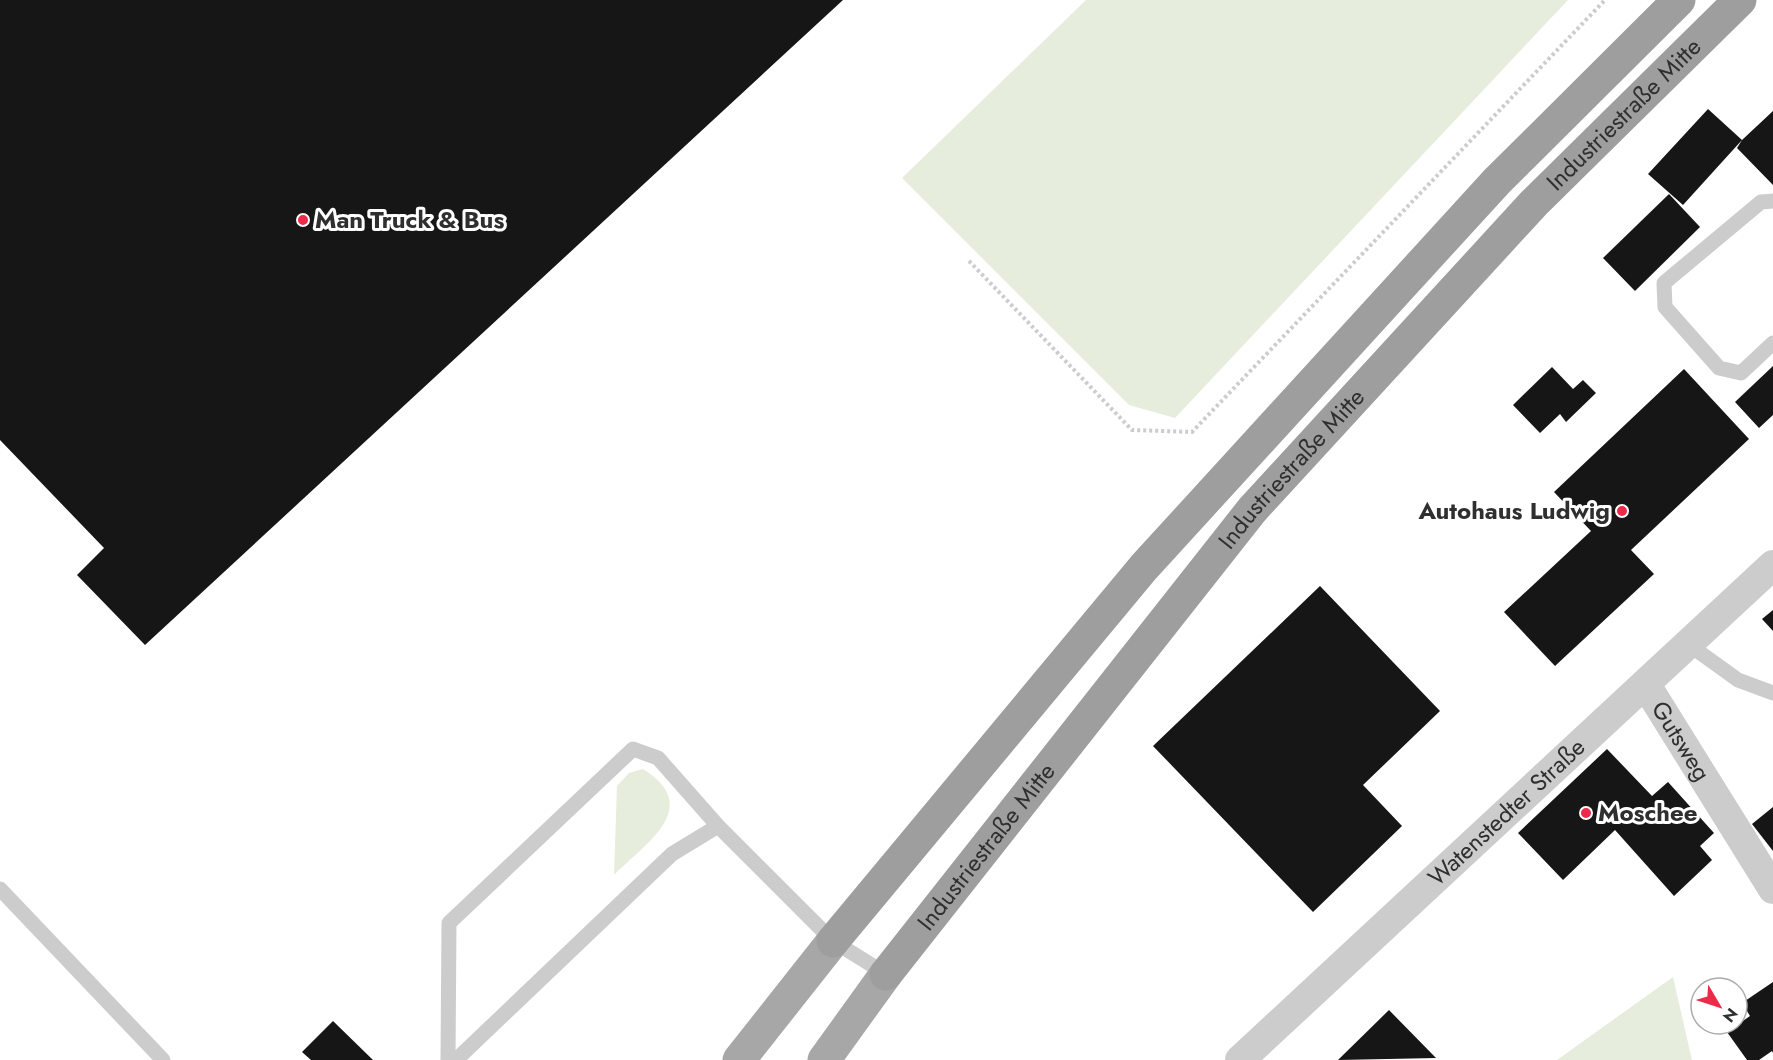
<svg xmlns="http://www.w3.org/2000/svg" width="1773" height="1060" viewBox="0 0 1773 1060" font-family="Jost,sans-serif">
	<style>
		.green { fill: #e6eddc }
		.building { fill: #161616 }
		.lines { fill: none; stroke-linecap: round; stroke-linejoin: round }
		.path { stroke: #ccc; stroke-width: 4; stroke-dasharray: 3 3; stroke-linecap: butt }
		.service { stroke: #ccc; stroke-width: 15 }
		.minor { stroke: #ccc; stroke-width: 30 }
		.primary { stroke: #a7a7a7; stroke-width: 33 }
		.trunk { stroke: #9e9e9e; stroke-width: 33 }
		.poi-dot { fill: #ec2b4a; stroke: #fff; stroke-width: 2 }
		.labels { text-anchor: middle; stroke-width: 6; stroke-linejoin: round; paint-order: stroke }
		.street-label { font-size: 24px; fill: #2f2f2f; stroke: #fff }
		.poi-label { font-size: 24px; font-weight: bold; fill: #2f2f2f; stroke: #fff; text-anchor: start }
	</style>
	<rect width="100%" height="100%" fill="#fff"/>
	<path class="green" d="M1086 0H1568L1175 418 1129 405 902 178Z
		M643 769C704 807 646 843 614 875L617 786 629 773Z
		M1673 977 1692 1060H1557Z"/>
	<path class="building" d="M0 0H843L145 645 77 575 104 548 0 440Z
		M1708 109 1742 140 1773 111V185L1737 148 1742 140 1683 205 1648 174Z
		M1669 194 1700 227 1635 291 1603 258Z
		M1773 366V415L1759 428 1735 402Z
		M1552 367 1573 389 1583 380 1596 393 1566 422 1560 414 1540 433 1513 405Z
		M1684 369 1749 439 1631 550 1654 574 1555 666 1504 612 1591 531 1554 492Z
		M1320 586 1440 711 1363 785 1402 826 1313 912 1153 746Z
		M1773 610V631L1762 619Z
		M1607 749 1652 796 1668 782 1714 833 1700 846 1712 860 1674 896 1615 830 1563 880 1518 833Z
		M1773 807V851L1752 824Z
		M1773 982V1053L1772 1051 1759 1060H1747L1727 1032 1750 1016 1742 1003Z
		M1389 1010 1436 1058 1338 1060Z
		M333 1021 373 1060H311L302 1052Z"/>
	<g class="lines">
		<path class="path" d="M969 261 1132 430 1192 432 1605 0"/>
		<path class="service" d="M1773 201 1761 202 1664 283 1665 307 1719 368 1741 373 1773 343
			M1688 644 1738 680 1773 693
			M0 889 163 1060
			M448 1060 449 923 633 749 658 758 718 826
			M456 1060 672 854 718 826 833 941 886 974"/>
		<g class="minor">
			<path id="s1" d="M1646 685 1773 889"/>
			<path id="s2" d="M1240 1060 1773 565"/>
		</g>
		<path class="primary" d="M739 1060 833 941
			M824 1060 886 974"/>
		<g class="trunk">
			<path d="M833 941 1144 567 1497 181 1679 0"/>
			<path id="s3" d="M886 974 1252 510 1534 203 1740 0"/>
		</g>
	</g>
	<g class="poi-dot">
		<circle cx="303" cy="220" r="6"/>
		<circle cx="1622" cy="511" r="6"/>
		<circle cx="1586" cy="813" r="6"/>
	</g>
	<g class="labels">
		<g class="street-label">
			<text dy="8" stroke="none"><textPath href="#s3" startOffset="1134">Industriestraße Mitte</textPath></text>
			<text dy="8" stroke="none"><textPath href="#s3" startOffset="648">Industriestraße Mitte</textPath></text>
			<text dy="8" stroke="none"><textPath href="#s1" startOffset="66">Gutsweg</textPath></text>
			<text dy="8" stroke="none"><textPath href="#s2" startOffset="364">Watenstedter Straße</textPath></text>
			<text dy="8" stroke="none"><textPath href="#s3" startOffset="162">Industriestraße Mitte</textPath></text>
		</g>
		<g class="poi-label">
			<text x="315" y="228">Man Truck &amp; Bus</text>
			<text x="1610" y="519" text-anchor="end">Autohaus Ludwig</text>
			<text x="1598" y="821">Moschee</text>
		</g>
	</g>
	<g transform="translate(1719 1006) rotate(129)"><circle r="28" fill="#ffffff" stroke="#acacac" stroke-width="1.5"/>
	<path d="M0-4.5L10 22L0 15L-10 22Z" fill="#ec2b4a"/>
	<text y="-9" font-size="16" font-weight="bold" text-anchor="middle" fill="#2f2f2f">N</text>
	</g>
</svg>
